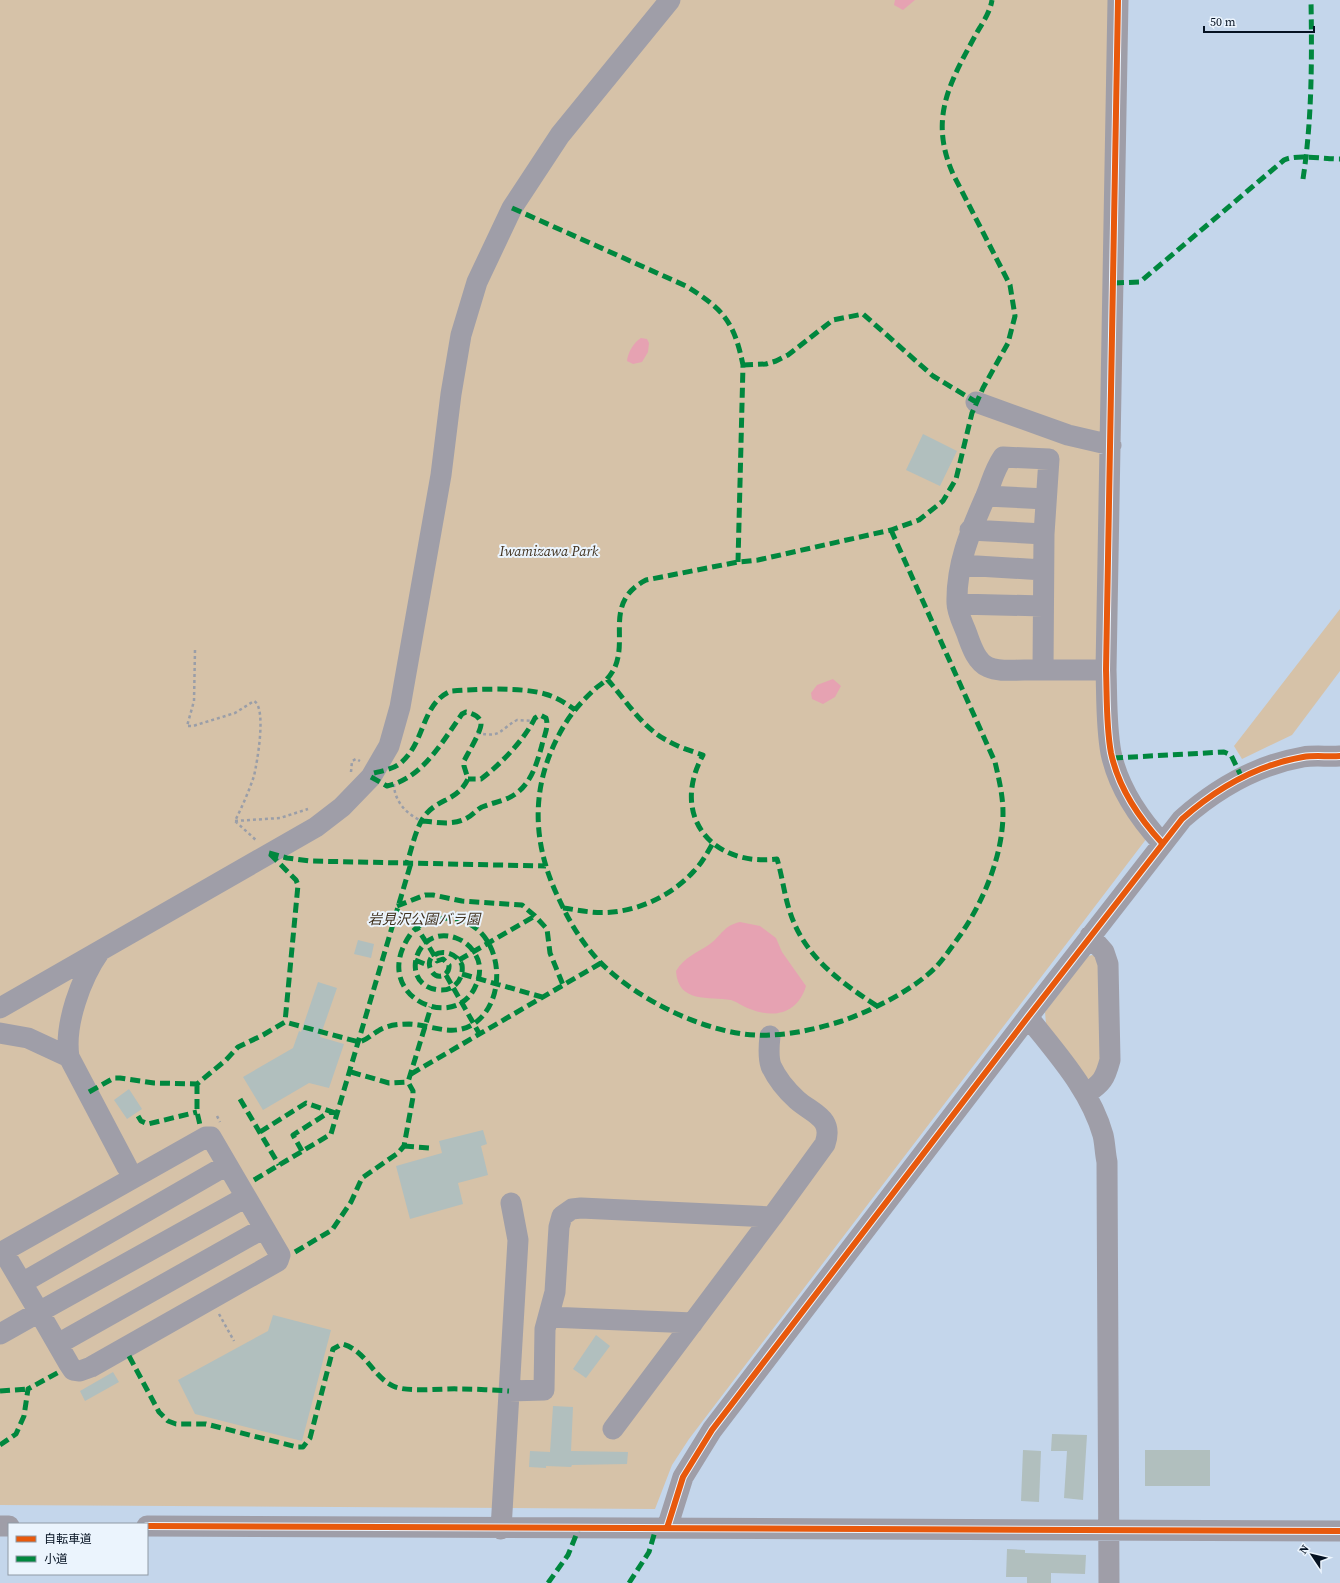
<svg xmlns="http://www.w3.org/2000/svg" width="1340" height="1583" viewBox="0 0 1340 1583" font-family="'Source Serif 4','Noto Sans JP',serif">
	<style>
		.green { fill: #d6c2a8 }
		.water { fill: #e6a2b2 }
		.building { fill: #b1bfbe }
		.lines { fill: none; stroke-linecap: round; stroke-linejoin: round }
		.path { stroke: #9a9ea8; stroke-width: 2.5; stroke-dasharray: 3 3; stroke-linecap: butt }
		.minor { stroke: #9f9ea8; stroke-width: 21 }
		.quiet { stroke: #00873e; stroke-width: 5; stroke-dasharray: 10 5; stroke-linecap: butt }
		.cycleway-casing { stroke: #ebf4fd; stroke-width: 8 }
		.cycleway { stroke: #e8590c; stroke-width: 6 }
		.labels { text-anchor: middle; stroke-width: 4; stroke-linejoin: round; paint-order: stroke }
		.park-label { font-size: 14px; font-style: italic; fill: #40311e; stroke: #ebf4fd }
	</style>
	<rect width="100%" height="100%" fill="#c4d6eb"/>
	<path class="green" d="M0 0H1109L1096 677 1147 838 689 1439 672 1465 655 1509 0 1505Z
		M1340 609V671L1292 735 1242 759 1234 746Z
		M1092 955 1102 960 1103 1067 1091 1083 1046 1024 1045 1012 1086 957Z"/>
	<path class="water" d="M895 0H915L903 10 894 5Z
		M641 338 647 339 649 343 648 352 642 362 633 364 627 361C628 352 634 342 641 338Z
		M833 679 841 686 835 697 823 704 812 699 811 693 817 685Z
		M740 922 760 926 776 938 782 952 806 986C798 1013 775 1019 750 1009 743 1007 738 1002 731 1000 709 996 678 1004 676 971 684 957 697 953 710 944 722 935 723 926 740 922Z"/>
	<path class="building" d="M923 434 957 451 940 486 906 470Z
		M358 940 374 944 371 958 354 954Z
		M318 982 337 988 320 1037 344 1044 329 1088 309 1083 263 1110 243 1077 293 1048 299 1031 301 1032Z
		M129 1089 142 1109 127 1119 114 1100Z
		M483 1130 487 1144 481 1146 488 1175 458 1183 463 1204 410 1219 396 1166 442 1153 439 1141Z
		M273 1315 331 1330 302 1441 195 1414 178 1380 268 1331Z
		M596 1335 610 1346 586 1378 573 1369Z
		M113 1372 119 1382 85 1401 80 1391Z
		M553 1406 573 1407 571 1451 628 1452 627 1464 572 1465 571 1467 546 1466V1468L529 1467 530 1451 550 1452Z
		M1052 1434 1087 1435 1083 1500 1064 1498 1067 1451H1051Z
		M1023 1450 1041 1451 1039 1502 1021 1501Z
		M1145 1450H1210V1486H1145Z
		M1007 1549 1025 1550V1553L1086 1555 1085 1574 1051 1573V1583H1027V1577H1006Z"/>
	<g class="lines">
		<path class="path" d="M195 650 194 701 187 726H193L235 713 254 701C267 708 257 763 254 776 249 791 242 807 235 821L257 841
			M477 733C502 738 499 730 517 720L534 721
			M351 772 352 761 356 759 360 761
			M394 784C394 801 407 815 422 821
			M235 821 280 818 308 809
			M217 1116 220 1122
			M219 1314 234 1341"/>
		<path class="minor" d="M1118 0 1106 670C1107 697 1106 726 1111 753 1118 786 1139 818 1162 843
			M976 402 1068 435 1111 445
			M986 496 1046 499
			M970 530 1044 534
			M961 565 1043 570
			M957 604 1043 606
			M1043 670 1044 534 1049 459 1003 457C993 472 992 482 985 498 970 532 956 565 957 603 957 614 965 627 968 637 972 648 977 662 988 667 999 672 1012 670 1024 670 1051 670 1079 670 1106 670
			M100 951C81 978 64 1024 69 1057L127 1167
			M0 1008 316 827 342 807 371 777 389 746 400 707 441 475 451 394 461 335 477 282 512 208 560 135 670 0
			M1028 1017C1056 1053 1090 1089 1103 1135 1105 1143 1105 1153 1107 1162L1109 1583
			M0 1033 28 1038 69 1057
			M770 1036C769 1045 768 1057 771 1066 777 1079 787 1091 797 1100 813 1114 834 1118 825 1144L772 1217
			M1086 1094C1102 1083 1105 1079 1110 1060L1108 964 1104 952 1090 936
			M3 1251 39 1312 246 1197
			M0 1253 206 1137H211L280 1255 278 1261 91 1367 80 1371 73 1370 69 1364 39 1312 0 1334
			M22 1283 227 1165
			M549 1317 693 1323
			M58 1344 264 1228
			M509 1391 544 1390 545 1329 555 1292 559 1227 562 1216 572 1209 581 1208 772 1217 613 1429
			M0 1526H9
			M147 1526 1340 1531
			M667 1528 683 1477 712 1430 1028 1017 1182 819C1217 788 1257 765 1303 757 1315 755 1328 757 1340 756
			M501 1529 518 1240 511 1203"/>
		<path class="quiet" d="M1303 179C1312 120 1312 60 1311 0
			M512 208 686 286C723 309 734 321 743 365L738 562
			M1114 283 1140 282 1284 160C1295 154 1325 159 1340 159
			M743 365 766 364 776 361 788 355 833 320 863 314 933 376 976 402
			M891 530 995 762C999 779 1003 796 1003 813 1003 855 984 900 961 934 953 945 945 957 936 967 913 990 873 1010 842 1021 820 1028 795 1034 771 1035 715 1039 638 1001 600 962 581 942 569 921 558 897 530 838 531 780 565 724 573 711 584 699 595 689 599 685 604 683 607 679 636 648 598 605 646 580L738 562 758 560 891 530 919 520 943 501 956 479 972 413 983 388 1008 343 1015 316 1010 285 953 174C929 119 949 84 975 36 981 25 990 13 992 0
			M607 679C626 700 642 728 668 741 678 747 691 751 703 755 670 815 711 867 777 859 782 875 784 893 789 909 803 956 839 981 877 1006
			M1113 758 1224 752 1231 755 1242 778
			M374 773C382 771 392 769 398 765 426 745 420 704 451 691 475 689 523 687 545 694 556 697 566 703 575 710
			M371 777 387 786C423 778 442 742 462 714L466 712C471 713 480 716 481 723 482 730 468 753 464 761V766L468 779C457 801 440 798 426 814 416 826 412 848 407 863
			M422 821C437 822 453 826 467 818 473 815 476 810 482 807 490 804 498 802 506 799 529 790 536 767 542 745 544 736 549 727 546 718L540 715 535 718C524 740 501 764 481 779H468
			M269 853 287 858 310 861 546 866
			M270 854 296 880 298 885 285 1022
			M397 906 425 895H433L462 901 522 905 535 916 547 929 550 953 563 985
			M563 908C572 909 581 911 591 912 628 916 669 899 694 871 702 863 707 853 713 843
			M415 960 430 966
			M459 960 535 916
			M462 974 542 997
			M446 975 479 1033
			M351 1072 389 1083 408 1082
			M411 1074 601 963
			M197 1084V1112L200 1125
			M89 1092 114 1078H120L154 1083 197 1084 226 1060 238 1047 263 1035 285 1022 359 1042C367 1040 371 1035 378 1031 387 1025 399 1024 409 1024 433 1025 453 1038 475 1023 510 997 502 928 456 919 440 916 419 921 410 935 368 996 456 1035 476 985 481 975 481 963 475 954 471 946 464 941 456 938 415 923 397 987 440 990 455 991 464 978 462 965 452 944 422 952 431 970 436 981 450 976 449 965L443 959 437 961C431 949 424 939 417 928
			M240 1099 279 1165
			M138 1116 141 1121 148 1124 197 1112
			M260 1132 306 1103 338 1114
			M404 1146 429 1148
			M302 1151 293 1135 331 1111
			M254 1180 331 1134 411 863
			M295 1252 332 1230 351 1202 362 1178 398 1153 404 1146 413 1097V1091L408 1082 431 1007
			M129 1356 159 1412 168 1421 176 1424H206L297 1447H303L310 1438 333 1349 342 1344C366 1350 372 1376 393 1386 408 1393 442 1388 460 1389 476 1389 493 1390 509 1391
			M0 1391 28 1389
			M0 1445 16 1434 24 1416 28 1389 59 1372
			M548 1583 568 1555 579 1528
			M629 1583 649 1552 656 1528"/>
		<defs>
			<path id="cycleway" d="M1118 0 1106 670C1107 697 1106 726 1111 753 1118 786 1139 818 1162 843
				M147 1526 1340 1531
				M667 1528 683 1477 712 1430 1028 1017 1182 819C1217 788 1257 765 1303 757 1315 755 1328 757 1340 756"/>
		</defs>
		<use href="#cycleway" class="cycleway-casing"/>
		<use href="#cycleway" class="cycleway"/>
	</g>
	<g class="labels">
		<g class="park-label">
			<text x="549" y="556">Iwamizawa Park</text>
			<text x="424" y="924">岩見沢公園バラ園</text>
		</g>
	</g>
	<rect x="8" y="1523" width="140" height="52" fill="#ebf4fd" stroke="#8f9aa5"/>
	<rect x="16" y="1536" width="20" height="6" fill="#e8590c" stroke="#8f9aa5"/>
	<text x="44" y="1543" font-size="12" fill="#051222">自転車道</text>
	<rect x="16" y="1556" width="20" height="6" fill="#00873e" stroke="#8f9aa5"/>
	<text x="44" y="1563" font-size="12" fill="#051222">小道</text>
	<g transform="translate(1312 1555) rotate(305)" stroke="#ebf4fd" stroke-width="3" paint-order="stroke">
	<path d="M0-3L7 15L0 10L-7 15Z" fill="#051222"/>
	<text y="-6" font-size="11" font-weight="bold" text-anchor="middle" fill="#051222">N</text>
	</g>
	<path d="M1204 26v6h110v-6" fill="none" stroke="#051222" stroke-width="2"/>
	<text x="1210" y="26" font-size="12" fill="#051222" stroke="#ebf4fd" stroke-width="3" paint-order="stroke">50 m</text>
</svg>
